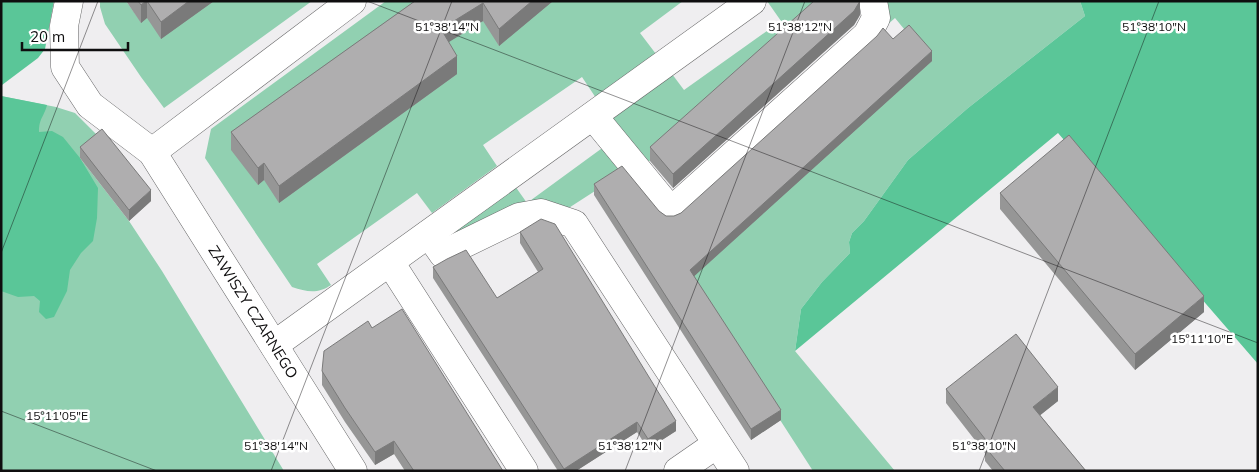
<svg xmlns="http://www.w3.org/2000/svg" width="1259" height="472" viewBox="0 0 1259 472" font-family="Mulish,sans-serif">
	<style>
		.green { fill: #91d0b1 }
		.forest { fill: #5ac698 }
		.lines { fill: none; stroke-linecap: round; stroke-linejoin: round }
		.minor-casing { stroke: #666667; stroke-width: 29 }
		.minor { stroke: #fff; stroke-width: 28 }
		.wall { fill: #969696 }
		.shaded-wall { fill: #7a7a7a }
		.building { fill: #afaeaf; stroke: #7a7a7a }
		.ticks { fill: none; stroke: #0f0e0f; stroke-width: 1; stroke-opacity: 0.45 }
		.labels { text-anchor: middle; stroke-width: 5; stroke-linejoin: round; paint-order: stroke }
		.street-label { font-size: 15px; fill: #0f0e0f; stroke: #fff }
		.ticks-label { font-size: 12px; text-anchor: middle; fill: #0f0e0f; stroke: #fff; stroke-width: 5; stroke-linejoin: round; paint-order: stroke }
	</style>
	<rect width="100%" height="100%" fill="#efeef0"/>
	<path class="green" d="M100 1H126L141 22 147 18 204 1H312L164 108 141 77 105 24 100 7Z
		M386 1H683L640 33 656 54 596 98 582 77 483 145 497 166 432 213 417 193 317 264 331 285C318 294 307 292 292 287L205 158 211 129Z
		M767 1H830L646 164 606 117 669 70 684 90 781 21Z
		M875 1H1080L1085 16 968 108 908 160 864 221 852 233 849 242 850 253 822 282 801 309 795 351 895 471H813L689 279 909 35 895 18 886 26Z
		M1 96 56 107 75 113 102 140 80 158 129 221 162 271 284 471H1Z
		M605 146 626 171 564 211 449 242 444 236 515 186 527 203Z"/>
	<path class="forest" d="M1 1H54L45 49 38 58 2 85 1 86Z
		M1080 1H1258V364L1058 133 795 351 801 309 822 282 850 253 849 242 852 233 864 221 908 160 968 108 1085 16Z
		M1 96 47 105C44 117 39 118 39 132L52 131 63 137 80 158 98 188 97 218 93 241 81 253 70 270 67 291 54 317 46 319 39 312 40 301 34 296 18 297 1 291Z"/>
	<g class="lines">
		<defs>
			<g id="minor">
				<path id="s1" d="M69 1 64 26 65 67 90 105 152 152 353 471"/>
				<path d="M593 116 671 211 867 35 876 18 873 1"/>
				<path d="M152 152 352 1"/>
				<path d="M429 234 443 254 519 217 541 213 574 224 735 471"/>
				<path d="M390 262 524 471"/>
				<path d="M274 345 752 1"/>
				<path d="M678 471 717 444"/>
			</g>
		</defs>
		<use href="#minor" class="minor-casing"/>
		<use href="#minor" class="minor"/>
	</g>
	<path class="wall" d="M126 1H214L161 39 147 18 141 23Z
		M415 1H553L499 46 483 21 448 42 457 74 279 203 264 180 258 185 231 150V132Z
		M860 15 854 25 673 188 650 161V147Z
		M893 39 932 61 694 276 781 420 751 440 594 195V184L659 211 666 216H674L681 213Z
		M80 147 151 201 129 221 80 158Z
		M1000 193 1204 312 1135 370 1000 209Z
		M520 232 676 431 648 449 637 432 576 471H558L433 278V267L497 298 538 272 520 243Z
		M372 328 503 471H405L394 454 375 465 345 422 322 385V371Z
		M946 389 1058 401 1040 415 1086 471H993L985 461V453L946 403Z"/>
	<path class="shaded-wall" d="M147 1V18L141 23V5Z
		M189 1H214L161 39V22Z
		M532 1H553L499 46V29Z
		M860 1V15L854 25 673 188V174Z
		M483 3V21L441 47V29Z
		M932 51V61L690 280V270Z
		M457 56V74L279 203V186Z
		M264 163V180L258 185V168Z
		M151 190V201L129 221V210Z
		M1204 296V312L1135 370V354Z
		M1058 387V401L1033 421V407Z
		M781 410V420L751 440V429Z
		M676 421V431L648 449V439Z
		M637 422V432L576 471H564V469Z
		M394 441V454L375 465V452Z"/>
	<path class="building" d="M138 1H146L141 5Z
		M147 1H189L161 22Z
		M415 1H532L499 29 483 3 441 29 457 56 279 186 264 163 258 168 231 132Z
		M814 1H860L854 11 673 174 650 147Z
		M909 25 932 51 690 270 781 410 751 429 594 184 622 166 659 211 666 216H674L681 213 877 36 883 28 893 39Z
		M102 129 151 190 129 210 80 147Z
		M1069 135 1204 296 1135 354 1000 193Z
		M541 219 555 224 676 421 648 439 637 422 564 469 433 267 447 259 466 250 497 298 543 269 520 232Z
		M402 309 503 471H414L394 441 375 452 345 408 322 371 324 351 368 321 372 328Z
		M1016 334 1058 387 1033 407 1086 471H1005L985 447 989 444 946 389Z"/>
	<path class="ticks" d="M367 1 1258 343M1 253 98 1M1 411 157 471M271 471 452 1M625 471 805 1M979 471 1159 1"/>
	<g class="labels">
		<g class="street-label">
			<text dy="5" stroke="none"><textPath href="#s1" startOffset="379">ZAWISZY CZARNEGO</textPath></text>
		</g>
	</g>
	<g class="ticks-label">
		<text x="447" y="31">51°38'14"N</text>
		<text x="800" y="31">51°38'12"N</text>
		<text x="1154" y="31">51°38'10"N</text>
		<text x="1202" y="343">15°11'10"E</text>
		<text x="57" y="420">15°11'05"E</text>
		<text x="276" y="450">51°38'14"N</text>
		<text x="630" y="450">51°38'12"N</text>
		<text x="984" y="450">51°38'10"N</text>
	</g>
	<rect width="1259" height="472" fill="none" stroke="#0f0e0f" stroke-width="5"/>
	<path d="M22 42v8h106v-8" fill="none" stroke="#0f0e0f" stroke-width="2.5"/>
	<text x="30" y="42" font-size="15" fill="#0f0e0f" stroke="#ffffff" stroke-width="4" paint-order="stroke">20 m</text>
</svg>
